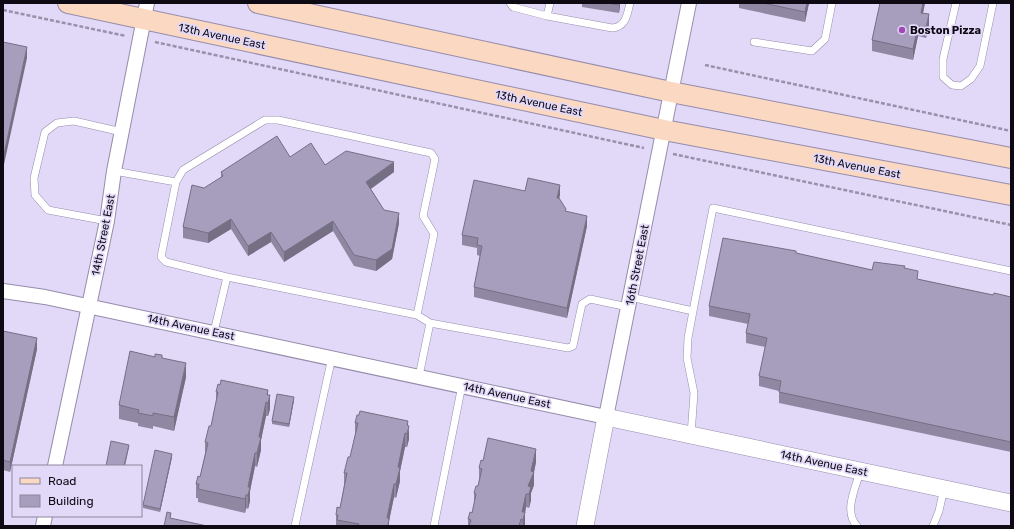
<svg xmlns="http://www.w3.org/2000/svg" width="1014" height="529" viewBox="0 0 1014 529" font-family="Rubik,sans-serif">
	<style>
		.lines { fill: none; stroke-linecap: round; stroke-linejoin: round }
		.service-casing { stroke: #958caa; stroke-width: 8 }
		.minor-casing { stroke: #958caa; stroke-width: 16 }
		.tertiary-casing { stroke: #958caa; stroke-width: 18 }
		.secondary-casing { stroke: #958caa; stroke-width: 22 }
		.path { stroke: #9891aa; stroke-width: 2.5; stroke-dasharray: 4 2; stroke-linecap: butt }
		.service { stroke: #fff; stroke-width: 7 }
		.minor { stroke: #fff; stroke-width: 14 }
		.tertiary { stroke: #fff; stroke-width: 17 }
		.secondary { stroke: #fbd8c1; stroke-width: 20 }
		.wall { fill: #9088a3 }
		.shaded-wall { fill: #756f84 }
		.building { fill: #a79ebd; stroke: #756f84 }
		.poi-dot { fill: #a248b3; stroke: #e2d9f9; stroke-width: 1.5 }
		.labels { text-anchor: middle; stroke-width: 3.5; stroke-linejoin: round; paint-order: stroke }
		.poi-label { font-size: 11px; font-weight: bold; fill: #0d0a14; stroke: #e2d9f9; text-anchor: start }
		.street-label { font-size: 11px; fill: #0d0a14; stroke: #e2d9f9 }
	</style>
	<rect width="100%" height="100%" fill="#e2d9f9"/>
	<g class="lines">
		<defs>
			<path id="service" d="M510 3 513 7 547 16 612 28C626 27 627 15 630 3
				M956 3 943 59V77L952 85 961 86 971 79 980 66 993 3
				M547 16 550 3
				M754 42 812 51 825 39 832 3
				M114 171 176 182 161 257 166 262 227 277 214 332
				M176 182 183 170 265 120H278L431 153 435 159 423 216 434 234 417 315 227 277
				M107 221 48 210 35 195 34 178 45 132 57 123 74 121 122 132
				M630 297 693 311 688 338 687 358 694 393 691 435
				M693 311 713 208 1011 271
				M417 315 430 323
				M419 376 430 323 568 348 573 346 582 304 590 299 628 307
				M295 526 332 357
				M434 526 462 385
				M857 526C843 511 856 488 860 471
				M933 526 939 511 944 488"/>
			<path id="minor" d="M3 291 45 297 606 417 689 3
				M55 466 107 221 114 171 147 3
				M43 526 45 516"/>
			<path id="tertiary" d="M585 526 606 417 1011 503"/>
			<path id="secondary" d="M68 3 664 130 1011 195
				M258 3 671 92 1011 158"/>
		</defs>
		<use href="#service" class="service-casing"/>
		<use href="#minor" class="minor-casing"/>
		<use href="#tertiary" class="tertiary-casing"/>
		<use href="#secondary" class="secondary-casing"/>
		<path class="path" d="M3 10 126 36
			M155 42 644 148
			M705 65 1011 131
			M673 154 1011 225"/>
		<use href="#service" class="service"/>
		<use href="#minor" class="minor"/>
		<use href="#tertiary" class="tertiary"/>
		<use href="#secondary" class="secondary"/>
	</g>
	<path class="wall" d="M582 3H620V6L619 13 582 7Z
		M739 3H809L805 22 739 8Z
		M880 3H925L923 13 929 25 926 38 918 36 913 60 872 51V40Z
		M290 157 325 165 394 172 371 189 384 210 399 223 392 259 376 271 354 266 333 231 284 262 271 242 248 256 231 229 208 243 183 238V227L221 178V172Z
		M525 191 560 195 559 198 566 211 587 226 567 318 474 297V287L480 256 477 255V248L462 245V235Z
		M796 253 872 270 905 269 918 279 993 295 1011 297V452L779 403V391L759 386V376L765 347 746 343V333L748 324 709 316V306Z
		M3 331 37 349 10 472 3 470Z
		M162 358 186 377 174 431 153 426V429L138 426V423L119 419V405Z
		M216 392 268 395 270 409 268 416H266L261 440V450L257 467 255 466 250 491V501L248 509 246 508 245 513 198 502V498H196V484L200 477 205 454V442L211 426 216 404Z
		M294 400 289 427 272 424V421Z
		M355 423 408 426 409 439 407 447H405L400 471V481L396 498 394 497 389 521V526H336V515L340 508 344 485V473L350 457 355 435Z
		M172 457 160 512 143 508V505Z
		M483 461 536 462 534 472V485L531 493V500L529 508 526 507 525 513V526H468V519L472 513 474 505V493L478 486 479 480V468Z"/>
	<path class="shaded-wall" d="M619 3H620V6L619 13Z
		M807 3H809L805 22V12Z
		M923 3H925L921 23V13Z
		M929 14V25L926 38V28Z
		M918 26V36L913 60V49Z
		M27 47V58L3 169V159Z
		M394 162V172L366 192V182Z
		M560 185V195L557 208V198Z
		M399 213V223L392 259 376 271V260Z
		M587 216V226L567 318V308Z
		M231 219V229L208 243V233Z
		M333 221V231L284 262V252Z
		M271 232V242L248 256V246Z
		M37 338V349L10 472V462Z
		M186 363V377L174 431V417Z
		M268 390V401L270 395V409L268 416 267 395Z
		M294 397V400L289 427V424Z
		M266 402V416L261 440V450L257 467V453L259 437Z
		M408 421V432L409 426V439L407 447V425Z
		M405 433V447L400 471V481L396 498V484L398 467Z
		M129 445V447L125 466H124Z
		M536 449V462L534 472V485L531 493V500L529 508V494L528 486Z
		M255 453V466L250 491V501L248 509V487Z
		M172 454V457L160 512V509Z
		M394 484V497L389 521V526H388L387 518Z
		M526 494V507L525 513V526H523L522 512Z
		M246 495V508L245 513V499Z"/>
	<path class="building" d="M607 3H619V5Z
		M763 3H807L805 12Z
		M880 3H923L921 13 929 14 926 28 918 26 913 49 872 40Z
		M3 42 27 47 3 159Z
		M277 136 290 157 311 143 325 165 346 151 394 162 366 182 384 210 399 213 392 249 376 260 354 255 333 221 284 252 271 232 248 246 231 219 208 233 183 227 192 185 204 188 223 176 221 172Z
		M528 178 560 185 557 198H559L566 209 565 211 587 216 567 308 474 287 482 246 477 245 478 238 462 235 474 180 525 191Z
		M723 238 796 251V253L872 270 874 262 905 266 904 268 918 271 917 279 993 295 994 293 1011 297V442L779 392 781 381 759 376 767 338 746 333 750 314 709 306Z
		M3 331 37 338 10 462 3 460Z
		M130 351 155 357V354L162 355V358L186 363 174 417 153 413V416L138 413 139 410 119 405Z
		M221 380 268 390 267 395H270L268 403 266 402 259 437H261L257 453H255L248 487H250L248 495H246L245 499 198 489 199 484H196L198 476 200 477 208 443 205 442 209 426H211L218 392H216L218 384 220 385Z
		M277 394 294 397 289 424 272 421Z
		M360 411 408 421 407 425 409 426 407 434 405 433 398 467 400 468 396 484H394L387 518H389L388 526H358L359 524 337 520 338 515H336L337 507 340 508 347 473H344L348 457H350L358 423H355L357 415H359Z
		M488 438 536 449 531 471 534 472 528 486 531 487 529 494H526L522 512H525L523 520 521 519 519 526H469L471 520 468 519 470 512 472 513 476 494 474 493 476 486H478L482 469 479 468 481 460 483 461Z
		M111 441 129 445 124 466H106Z
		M155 450 172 454 160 509 143 505Z
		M167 512 171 513 170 518 207 526H164Z"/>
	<circle class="poi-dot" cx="902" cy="30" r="4"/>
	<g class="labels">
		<g class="poi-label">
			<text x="910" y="34">Boston Pizza</text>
		</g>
		<g class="street-label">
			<text transform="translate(222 36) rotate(12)" y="4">13th Avenue East</text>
			<text transform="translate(539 103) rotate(12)" y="4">13th Avenue East</text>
			<text transform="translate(857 166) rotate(11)" y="4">13th Avenue East</text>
			<text transform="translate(103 235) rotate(-79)" y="4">14th Street East</text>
			<text transform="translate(637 265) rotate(-79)" y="4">16th Street East</text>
			<text transform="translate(191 327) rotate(12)" y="4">14th Avenue East</text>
			<text transform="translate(507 395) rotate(12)" y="4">14th Avenue East</text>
			<text transform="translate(824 463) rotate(12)" y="4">14th Avenue East</text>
		</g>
	</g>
	<rect width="1014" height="529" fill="none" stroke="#0d0a14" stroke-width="8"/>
	<rect x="12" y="465" width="130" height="52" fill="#e2d9f9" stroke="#8d869d"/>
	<rect x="20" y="478" width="20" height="6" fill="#fbd8c1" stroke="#8d869d"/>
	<text x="48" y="485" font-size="12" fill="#0d0a14">Road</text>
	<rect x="20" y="495" width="20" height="12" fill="#a79ebd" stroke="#8d869d"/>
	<text x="48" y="505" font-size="12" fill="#0d0a14">Building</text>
</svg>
